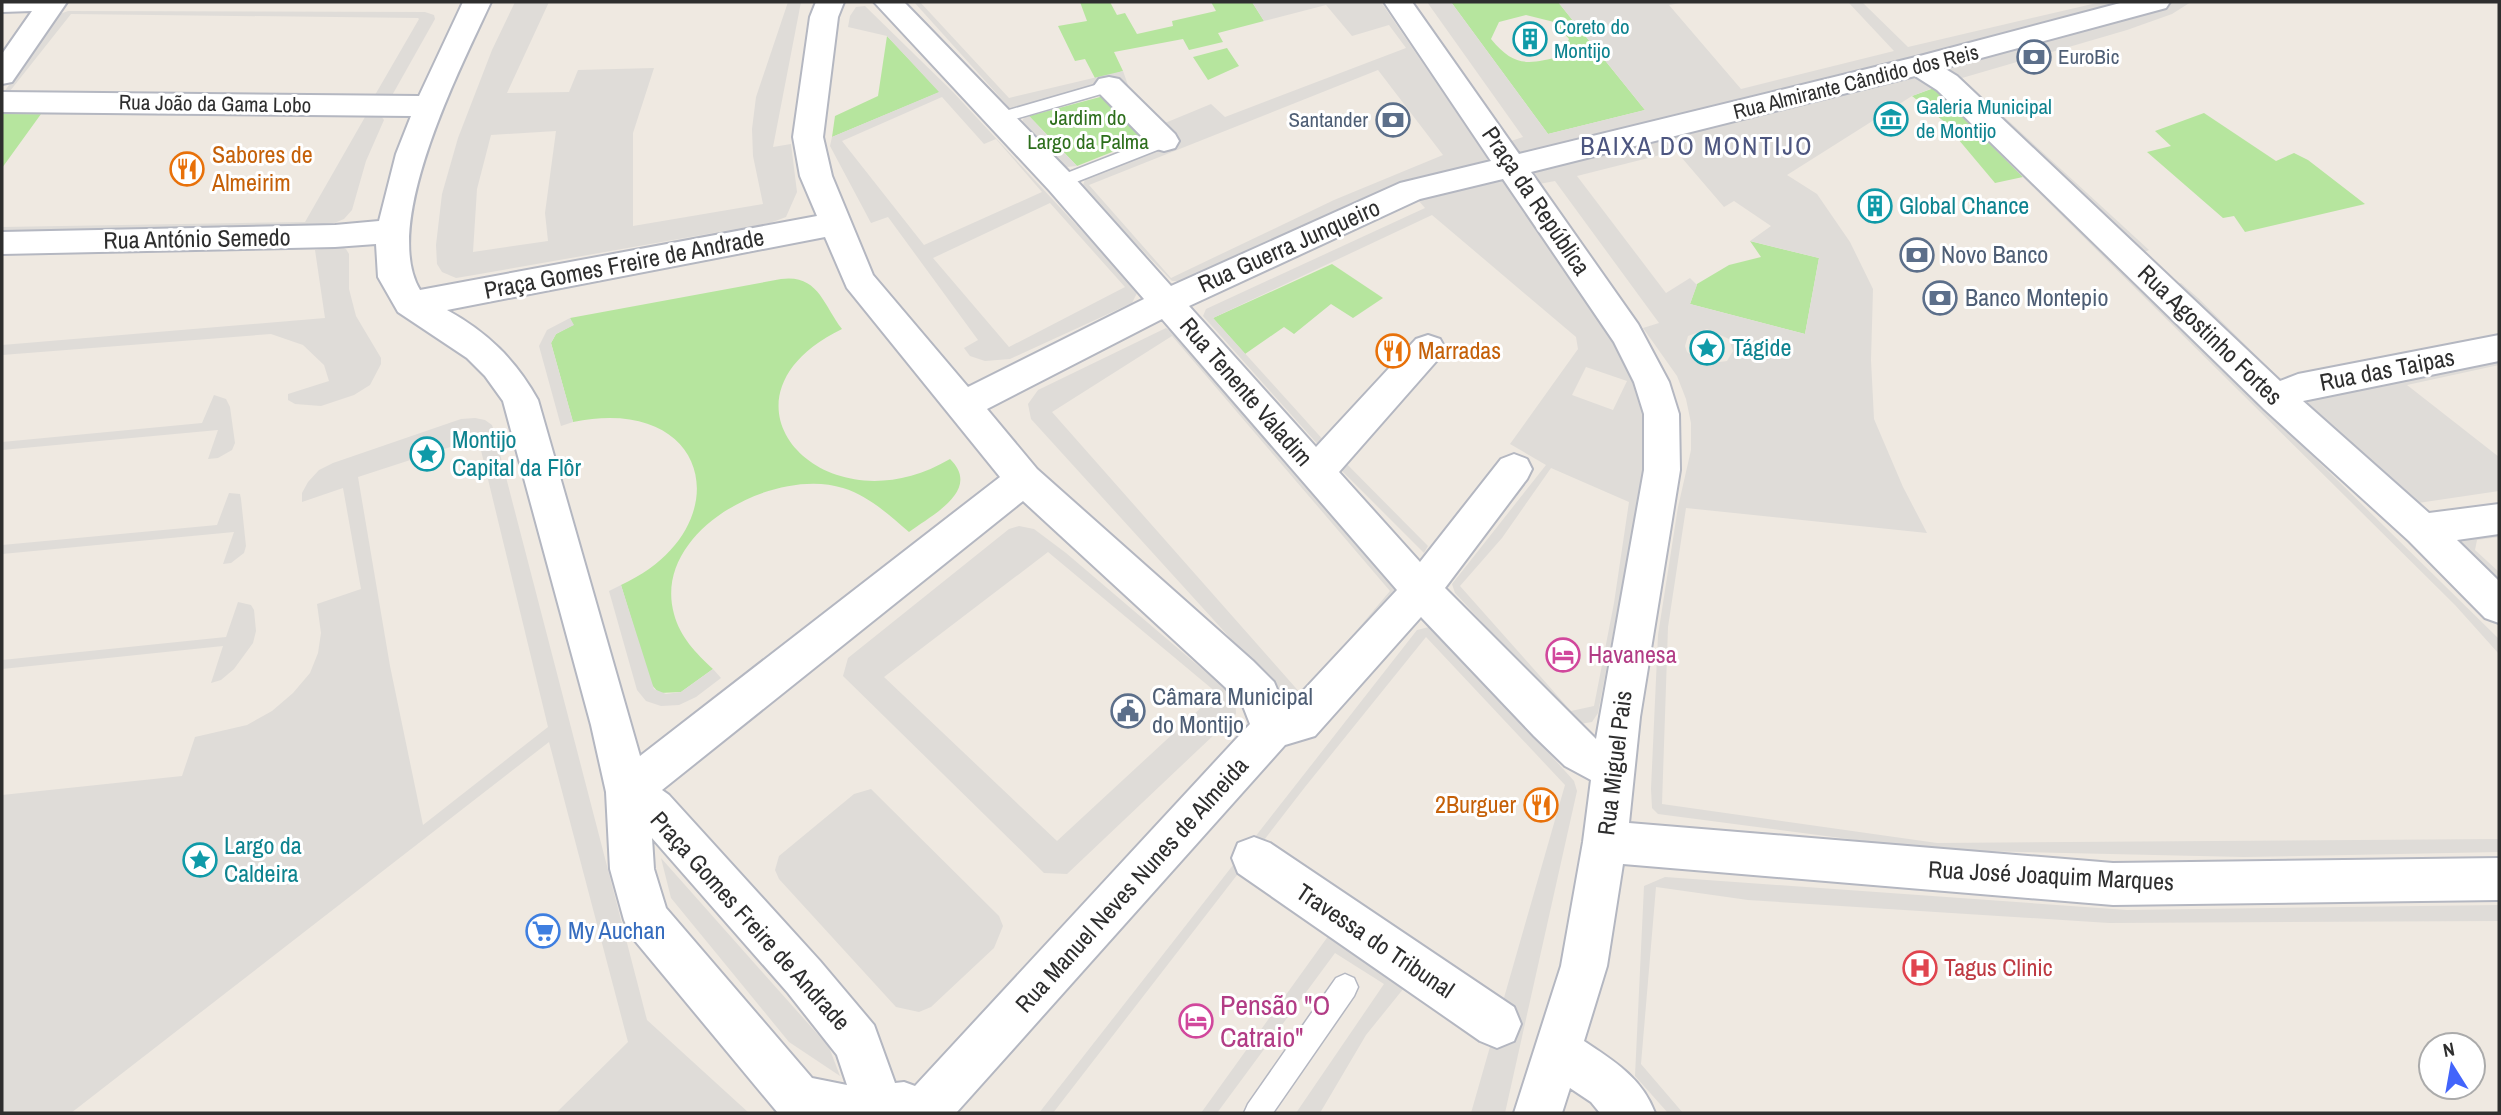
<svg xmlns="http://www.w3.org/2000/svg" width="2501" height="1115" viewBox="0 0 2501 1115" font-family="'Archivo Narrow',sans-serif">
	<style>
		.green { fill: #b6e59e; fill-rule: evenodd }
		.plaza { fill: #dfdcd8; fill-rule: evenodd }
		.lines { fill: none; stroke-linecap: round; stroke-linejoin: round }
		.lane-casing { stroke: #b4b7c1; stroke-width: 3 }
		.street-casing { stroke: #b4b7c1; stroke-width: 4 }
		.lane { fill: #fff; fill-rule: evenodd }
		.street { fill: #fff; fill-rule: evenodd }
		.labels { text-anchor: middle; stroke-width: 6; stroke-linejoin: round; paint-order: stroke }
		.far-culture-label { font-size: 21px; fill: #0d838f; stroke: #fff; text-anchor: start }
		.far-service-label { font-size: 21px; fill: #4e5e75; stroke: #fff; text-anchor: start }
		.far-street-label { font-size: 21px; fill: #2e2e2e; stroke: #fff }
		.far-park-label { font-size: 21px; fill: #2c6e1b; stroke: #fff }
		.food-label { font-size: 24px; fill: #c56008; stroke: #fff; text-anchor: start }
		.street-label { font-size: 24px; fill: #2e2e2e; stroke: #fff }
		.culture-label { font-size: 24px; fill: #0d838f; stroke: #fff; text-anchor: start }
		.service-label { font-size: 24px; fill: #4e5e75; stroke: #fff; text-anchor: start }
		.hotel-label { font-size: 24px; fill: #b23c85; stroke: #fff; text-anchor: start }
		.shop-label { font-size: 24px; fill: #366cbe; stroke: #fff; text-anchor: start }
		.health-label { font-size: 24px; fill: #be3a42; stroke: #fff; text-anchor: start }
		.neighbourhood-label { font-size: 26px; letter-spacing: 2px; fill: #4d5680; stroke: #fff }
		.near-hotel-label { font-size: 28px; fill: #b23c85; stroke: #fff; text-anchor: start }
	</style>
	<rect width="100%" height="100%" fill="#efe9e1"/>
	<path class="green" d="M1080 2H1110L1117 15 1125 13 1137 34 1173 26 1172 21 1216 11 1211 2H1252L1264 21 1218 33 1223 42 1189 50 1183 39 1114 52 1123 71 1096 80 1085 59 1075 61 1058 26 1087 21Z
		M1451 2H1558L1645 110 1548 134ZM1526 15 1554 22 1569 39 1561 56C1528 65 1514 67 1491 39L1499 22Z
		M887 36 940 92 832 137 835 116 878 96Z
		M1227 48 1239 66 1208 80 1193 57Z
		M1934 88 2023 177 1995 183 1953 133 1956 131 1912 96Z
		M1115 93 1157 134 1077 166 1029 116Z
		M2204 113 2276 161 2294 153 2308 160 2365 204 2245 232 2234 216 2223 218 2147 152 2171 146 2155 131Z
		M2 114H41L2 168Z
		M1750 241 1819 258 1805 334 1690 304 1697 284 1729 265 1761 257Z
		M1332 264 1383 298 1353 318 1331 304 1294 334 1284 327 1245 354 1213 318Z
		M781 279C818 274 823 304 842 329 700 398 823 534 950 459 982 490 932 515 909 532 889 515 869 496 843 488 775 466 651 531 674 614 680 637 696 653 713 669L681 692 659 693 651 684 621 585C741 530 714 393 573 422L551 343 556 334 573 325 570 318Z"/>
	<path class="plaza" d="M515 2H549L507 93 569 92 578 70 654 68 633 133V226L763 204 753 156 752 129 756 97 788 2H801L773 147 791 144 797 192 786 217 770 223 474 275 456 278 442 272 437 264 436 245 442 194 458 138 492 50ZM556 131 545 213 548 241 473 252 477 189 491 135Z
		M914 2H920L1009 98 1123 71 1129 88 1165 123 1211 104 1225 117 1406 48 1389 25 1352 36 1326 5 1264 21 1252 2H1381L1639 380 1650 439 1598 713 1592 722 1580 724 1565 712 1455 593 1452 584 1546 465 1510 444 1578 349 1576 337 1432 215 1213 318 1326 443 1428 546 1424 553 1338 467 1203 316 1206 309 1425 208 1404 184 1182 281H1172L1082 188 1086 177 1167 145 1109 86 1015 114ZM1378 70 1443 155 1334 200 1171 278 1089 185ZM1586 367 1627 381 1613 410 1572 395ZM1551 468 1629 502 1614 603 1594 706 1571 711 1460 586 1502 538Z
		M1427 2H1451L1548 134 1645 110 1558 2H1686L1669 5 1741 89 1894 51 1848 2H1862L1908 47 2101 2H2191L2172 14 2127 30 1962 78 2149 250 2142 253 2174 285 2181 283 2198 298 2278 377 2272 386 2268 412 2499 639V654L2455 605 1933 88 1912 96 1787 175 1817 194 1850 242 1873 289 1871 360 1874 419 1903 487 1927 533 1686 508 1668 627 1662 804 1937 843 2499 839V852L2244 857 1933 850 1658 814 1652 808 1651 789 1658 635 1678 507 1691 450V423L1686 399 1677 376 1643 328 1659 323 1555 181 1539 184 1508 142 1523 137ZM1676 151 1724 207 1734 201 1771 226 1750 241 1819 258 1805 334 1690 304 1697 285 1690 278 1666 293 1577 176ZM1707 329 1729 339 1733 351 1727 361 1705 364 1687 352 1685 346 1688 336Z
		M865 6 953 92 1132 285 1137 293 1132 303 1010 359 985 361 970 356 964 348 978 340 888 217 871 223 830 146 832 137 939 92 887 36 848 27 850 16 856 7ZM942 97 984 144 996 139 1042 192 924 245 842 141ZM1050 203 1125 287 1009 347 933 258Z
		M68 11 425 12 434 15 435 19 390 99 4 92 60 14ZM71 14 418 18 419 19 375 95 10 91Z
		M2 108 378 112 384 120 366 161 352 210 344 219 332 224 323 227 2 232V227L305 222 365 117 2 114Z
		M1029 116 1077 166 1066 167 1022 122 1024 117Z
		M340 246 346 249 349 254V289L356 316 381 358V364L370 385 354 395 321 406 295 404 288 400V394L329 381 324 365 303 345 271 334 2 355V345L325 318 315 250Z
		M570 318 574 325 556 334 551 343 573 422 561 426 539 346 547 330Z
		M1166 328 1178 335 1395 584 1397 592 1303 706 1291 705 1031 419 1028 404 1038 390ZM1172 336 1390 591 1302 695 1052 412Z
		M2499 361V365L2407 385 2499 457V491L2418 503 2407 502 2307 409 2306 403 2311 398Z
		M214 395 226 399 230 407 235 443 232 450 218 458 208 459 218 430 2 450V442L202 423Z
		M475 418 485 420 492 425 494 431 647 1020 749 1113H556L628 1042 549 742 71 1113H2V795L182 776 195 737 247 725 272 711 293 693 310 673 318 653 321 633 317 604 361 589 343 488 302 502V493L308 482 319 470 333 463 461 419ZM478 438 548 727 423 825 390 666 358 477Z
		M229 493 240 494 241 499 246 546 244 553 231 563 223 564 234 532 2 554V545L217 525Z
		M1019 526 1034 529 1066 553 1235 697 1236 714 1067 874 1044 873 843 676 848 658 1009 529ZM1048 552 1217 693 1057 841 884 677Z
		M2499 529V537L2477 540 2475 550 2499 572V587L2466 556 2460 540 2469 533Z
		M621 585 654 689 666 694 681 692 713 669 721 678 696 697 679 705 661 706 646 701 637 690 609 591Z
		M238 602 251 605 254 610 256 631 253 643 234 669 221 680 211 683 223 646 2 669V660L226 637Z
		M1429 627 1445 638 1574 781 1577 791 1505 1113H1471L1565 785 1426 637 1305 787 1053 1113H1039L1417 630Z
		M871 789 999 916 1003 926 994 948 931 1007 919 1012 896 1007 779 879 775 870 779 856 854 794Z
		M661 858 829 1047 840 1076 789 1042 671 898Z
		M1665 877 2127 910 2499 905V921L2109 923 1748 900 1656 887 1641 1064 1683 1113H1668L1635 1076 1644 886Z
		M1334 928 1408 983 1366 1035 1320 1113H1296L1384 984 1335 953 1217 1113H1201Z"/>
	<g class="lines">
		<defs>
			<path id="lane" d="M1109 81 1115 82 1117 86 1115 90 1001 123 993 118 995 114Z
				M1164 135 1172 141 1170 145 1066 186H1054L1051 182 1054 178Z
				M1345 974 1354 978 1358 987 1354 996 1273 1113H1244L1248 1104 1336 978Z"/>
			<path id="street" d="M2 2H67L12 82 2 84V54L32 11 2 12Z
				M463 2H491C461 67 380 224 420 290L817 216 800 176 793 137 810 17 816 2H844L838 17 823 137 832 176 873 275 968 387 1144 299 1049 190 874 2H904L1071 174 1171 286 1400 183 1491 161 1384 2H1412L1519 154 1916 57 2124 2H2170L2166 8 1944 68 1957 76 2280 381 2298 374 2499 335V361L2303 401 2429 513 2499 504V534L2457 540 2499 581V623L2485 618 2409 541 2264 409 1937 90 1915 76 1531 172 1638 324 1669 382 1679 414 1680 470 1640 717 1629 823 2113 863 2499 858V900L2113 905 1623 864 1607 966 1584 1041C1614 1061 1642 1078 1655 1113H1600L1591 1102 1570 1088 1562 1113H1514L1561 966 1583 842 1591 780 1565 766 1534 736 1421 617 1315 736 1285 745 956 1113H778L631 936 624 920 610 869 606 792 591 725 503 401 485 376 467 358 398 312 378 277 376 244 335 247 2 254V232L335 225 379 221 396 154 411 116 2 112V92L419 96ZM1503 179 1614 342 1634 382 1644 414V470L1596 739 1445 588 1527 479 1532 469 1527 459 1514 454 1501 459 1420 562 1339 472 1440 357 1445 348 1440 339 1428 335 1416 339 1316 447 1189 306 1420 199ZM825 237 847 288 1000 477 640 756 538 400C516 360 487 332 447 310ZM1162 319 1397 590 1288 707 1285 708 1274 682 1253 661 1037 469 987 409ZM1023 501 1225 687 1243 706 1250 724 915 1086 904 1082 895 1083 874 1025 820 961 669 795 662 790ZM652 838 788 993 837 1055 847 1085 812 1078 666 908 654 869Z
				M1109 77 1119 79 1175 134 1179 141 1175 148 1164 151 1153 148 1099 93 1094 86 1099 79Z
				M1254 837 1270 843 1514 1007 1521 1024 1514 1041 1497 1048 1480 1041 1238 873 1232 858 1238 843Z"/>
		</defs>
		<use href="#lane" class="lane-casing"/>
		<use href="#street" class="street-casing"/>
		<use href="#lane" class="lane"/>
		<use href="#street" class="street"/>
	</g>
	<defs>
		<symbol id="building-ring" viewBox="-11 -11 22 22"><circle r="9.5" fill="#fff" stroke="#0f9aa8" stroke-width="1.5"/><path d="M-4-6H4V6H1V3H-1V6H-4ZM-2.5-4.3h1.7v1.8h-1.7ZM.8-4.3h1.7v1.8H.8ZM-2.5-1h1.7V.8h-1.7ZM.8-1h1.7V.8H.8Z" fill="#0f9aa8"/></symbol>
		<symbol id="bank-ring" viewBox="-11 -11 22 22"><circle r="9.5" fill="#fff" stroke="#5c6f8a" stroke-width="1.5"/><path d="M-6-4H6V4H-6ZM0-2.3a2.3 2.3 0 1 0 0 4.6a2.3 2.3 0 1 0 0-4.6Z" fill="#5c6f8a"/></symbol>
		<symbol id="museum-ring" viewBox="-11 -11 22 22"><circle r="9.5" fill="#fff" stroke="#0f9aa8" stroke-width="1.5"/><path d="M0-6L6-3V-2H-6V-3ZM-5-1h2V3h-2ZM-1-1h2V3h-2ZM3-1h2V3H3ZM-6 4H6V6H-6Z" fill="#0f9aa8"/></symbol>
		<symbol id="restaurant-ring" viewBox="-11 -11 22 22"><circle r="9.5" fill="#fff" stroke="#e8710a" stroke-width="1.5"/><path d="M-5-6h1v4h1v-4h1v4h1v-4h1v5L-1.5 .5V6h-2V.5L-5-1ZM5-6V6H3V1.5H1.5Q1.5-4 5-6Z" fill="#e8710a"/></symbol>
		<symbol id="sight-ring" viewBox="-11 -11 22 22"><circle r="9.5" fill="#fff" stroke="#0f9aa8" stroke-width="1.5"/><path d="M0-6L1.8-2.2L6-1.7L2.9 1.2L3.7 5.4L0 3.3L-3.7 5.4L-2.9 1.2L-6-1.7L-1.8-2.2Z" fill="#0f9aa8"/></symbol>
		<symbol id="hotel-ring" viewBox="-11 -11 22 22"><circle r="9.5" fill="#fff" stroke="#d1479c" stroke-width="1.5"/><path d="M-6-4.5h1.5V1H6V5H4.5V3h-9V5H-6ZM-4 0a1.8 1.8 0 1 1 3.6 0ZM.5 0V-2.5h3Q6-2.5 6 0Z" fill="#d1479c"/></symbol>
		<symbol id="civic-ring" viewBox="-11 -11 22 22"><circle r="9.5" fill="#fff" stroke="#5c6f8a" stroke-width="1.5"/><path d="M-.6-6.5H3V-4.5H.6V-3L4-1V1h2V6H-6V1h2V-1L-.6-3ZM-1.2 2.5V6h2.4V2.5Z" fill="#5c6f8a"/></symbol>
		<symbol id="supermarket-ring" viewBox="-11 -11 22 22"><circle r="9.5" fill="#fff" stroke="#3f7fe0" stroke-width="1.5"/><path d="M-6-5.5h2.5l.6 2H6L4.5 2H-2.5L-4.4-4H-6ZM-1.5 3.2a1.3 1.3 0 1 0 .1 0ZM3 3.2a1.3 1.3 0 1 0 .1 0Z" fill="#3f7fe0"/></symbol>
		<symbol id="hospital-ring" viewBox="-11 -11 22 22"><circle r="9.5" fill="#fff" stroke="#e0444e" stroke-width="1.5"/><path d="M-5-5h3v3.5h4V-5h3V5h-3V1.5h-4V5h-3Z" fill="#e0444e"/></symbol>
	</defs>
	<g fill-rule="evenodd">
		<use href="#building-ring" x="1511" y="20" width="38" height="38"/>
		<use href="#bank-ring" x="2015" y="38" width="38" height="38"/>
		<use href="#museum-ring" x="1872" y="100" width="38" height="38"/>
		<use href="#bank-ring" x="1374" y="101" width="38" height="38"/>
		<use href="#restaurant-ring" x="168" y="150" width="38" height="38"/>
		<use href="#building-ring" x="1856" y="187" width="38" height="38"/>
		<use href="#bank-ring" x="1898" y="236" width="38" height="38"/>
		<use href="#bank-ring" x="1921" y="279" width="38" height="38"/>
		<use href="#sight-ring" x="1688" y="329" width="38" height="38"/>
		<use href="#restaurant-ring" x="1374" y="332" width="38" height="38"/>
		<use href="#sight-ring" x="408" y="435" width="38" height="38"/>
		<use href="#hotel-ring" x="1544" y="636" width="38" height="38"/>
		<use href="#civic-ring" x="1109" y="692" width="38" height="38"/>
		<use href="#restaurant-ring" x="1522" y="786" width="38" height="38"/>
		<use href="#sight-ring" x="181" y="841" width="38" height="38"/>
		<use href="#supermarket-ring" x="524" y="912" width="38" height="38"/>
		<use href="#hospital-ring" x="1901" y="949" width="38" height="38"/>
		<use href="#hotel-ring" x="1177" y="1002" width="38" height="38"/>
	</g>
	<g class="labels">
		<g class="far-culture-label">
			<text x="1554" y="34">Coreto do<tspan x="1554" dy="24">Montijo</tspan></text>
			<text x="1916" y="114">Galeria Municipal<tspan x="1916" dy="24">de Montijo</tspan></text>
		</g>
		<g class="far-service-label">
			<text x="2058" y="64">EuroBic</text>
			<text x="1368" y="127" text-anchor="end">Santander</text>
		</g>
		<g class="far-street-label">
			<text transform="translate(1856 82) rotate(-14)" y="7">Rua Almirante Cândido dos Reis</text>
			<text transform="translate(215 104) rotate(1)" y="7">Rua João da Gama Lobo</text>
		</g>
		<g class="far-park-label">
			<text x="1088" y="125">Jardim do<tspan x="1088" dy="24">Largo da Palma</tspan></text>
		</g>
		<g class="food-label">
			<text x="212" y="163">Sabores de<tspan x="212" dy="28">Almeirim</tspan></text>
			<text x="1418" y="359">Marradas</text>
			<text x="1516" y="813" text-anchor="end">2Burguer</text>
		</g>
		<g class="street-label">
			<text transform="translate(1536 201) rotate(56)" y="8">Praça da República</text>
			<text transform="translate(197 239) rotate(-1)" y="8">Rua António Semedo</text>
			<text transform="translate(1289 246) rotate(-24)" y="8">Rua Guerra Junqueiro</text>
			<text transform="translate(624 264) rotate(-11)" y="8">Praça Gomes Freire de Andrade</text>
			<text transform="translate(2210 335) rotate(44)" y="8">Rua Agostinho Fortes</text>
			<text transform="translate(2387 370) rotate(-11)" y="8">Rua das Taipas</text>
			<text transform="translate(1246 392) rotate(49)" y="8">Rua Tenente Valadim</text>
			<text transform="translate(1615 763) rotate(-83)" y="8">Rua Miguel Pais</text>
			<text transform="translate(2051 876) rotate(3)" y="8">Rua José Joaquim Marques</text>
			<text transform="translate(1132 885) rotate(-48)" y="8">Rua Manuel Neves Nunes de Almeida</text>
			<text transform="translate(750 921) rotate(48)" y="8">Praça Gomes Freire de Andrade</text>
			<text transform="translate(1375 941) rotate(34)" y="8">Travessa do Tribunal</text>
		</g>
		<g class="culture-label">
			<text x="1899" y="214">Global Chance</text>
			<text x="1732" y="356">Tágide</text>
			<text x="452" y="448">Montijo<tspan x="452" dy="28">Capital da Flôr</tspan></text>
			<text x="224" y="854">Largo da<tspan x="224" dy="28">Caldeira</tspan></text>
		</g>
		<g class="service-label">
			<text x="1941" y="263">Novo Banco</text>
			<text x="1965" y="306">Banco Montepio</text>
			<text x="1152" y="705">Câmara Municipal<tspan x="1152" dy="28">do Montijo</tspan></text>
		</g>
		<g class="hotel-label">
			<text x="1588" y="663">Havanesa</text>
		</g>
		<g class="shop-label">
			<text x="568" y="939">My Auchan</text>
		</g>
		<g class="health-label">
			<text x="1944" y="976">Tagus Clinic</text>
		</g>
		<g class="neighbourhood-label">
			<text x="1697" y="155">BAIXA DO MONTIJO</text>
		</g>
		<g class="near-hotel-label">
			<text x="1220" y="1015">Pensão "O<tspan x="1220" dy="32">Catraio"</tspan></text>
		</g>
	</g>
	<rect width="2501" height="1115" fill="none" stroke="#2e2e2e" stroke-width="7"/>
	<g transform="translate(2452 1066) rotate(349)"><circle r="33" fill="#ffffff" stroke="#ababab" stroke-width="2"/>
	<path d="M0-5L12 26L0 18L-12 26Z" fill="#4264fb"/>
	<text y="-10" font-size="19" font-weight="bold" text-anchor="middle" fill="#2e2e2e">N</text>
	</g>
</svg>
